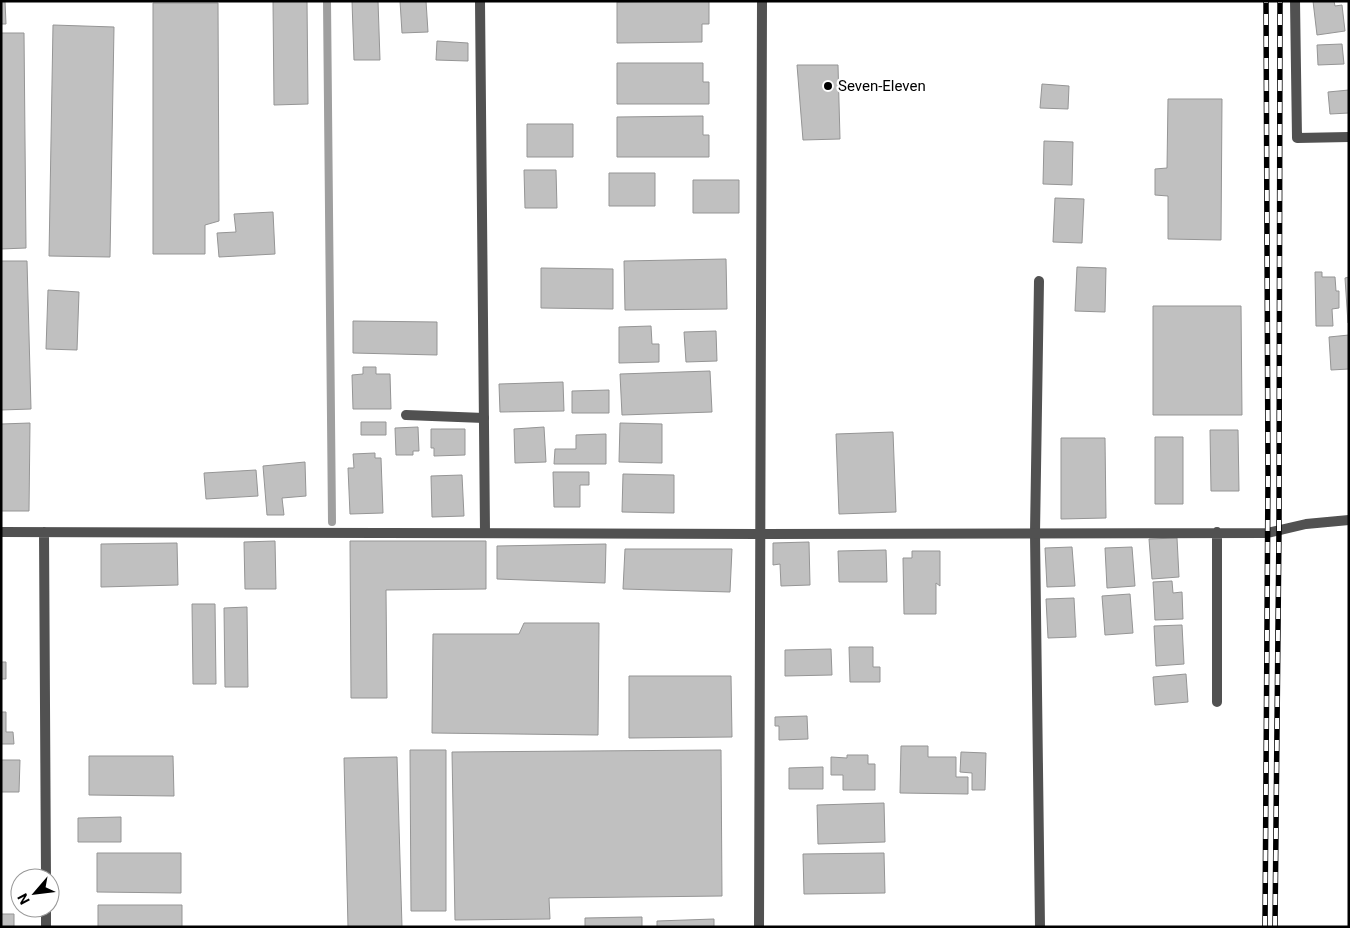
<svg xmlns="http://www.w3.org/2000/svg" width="1350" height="928" viewBox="0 0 1350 928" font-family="Roboto,sans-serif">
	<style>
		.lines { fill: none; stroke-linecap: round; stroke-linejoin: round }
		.stream { stroke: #9f9f9f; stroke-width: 8 }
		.building { fill: #c0c0c0; stroke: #959595 }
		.service { stroke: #515151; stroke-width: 10 }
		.minor { stroke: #515151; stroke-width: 10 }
		.rail-casing { stroke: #000; stroke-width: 5.5 }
		.rail { stroke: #fff; stroke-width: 4; stroke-dasharray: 11; stroke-linecap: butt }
		.poi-dot { fill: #000; stroke: #fff; stroke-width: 2 }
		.labels { text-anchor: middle; stroke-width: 4.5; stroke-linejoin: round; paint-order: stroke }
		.poi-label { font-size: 15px; fill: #000; stroke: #fff; text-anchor: start }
	</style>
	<rect width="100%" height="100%" fill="#fff"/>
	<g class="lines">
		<path class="stream" d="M327 1 332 522"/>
	</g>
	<path class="building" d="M1 1H5L6 24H1Z
		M273 1H307L308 104 274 105Z
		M352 1H378L380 60H354Z
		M400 1H426L428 32 402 33Z
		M709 1V24H702V42L617 43V2Z
		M1313 1H1334L1335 6 1342 5 1345 31 1317 35Z
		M153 3H218L219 221 205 225V254H153Z
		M53 25 114 27 110 257 49 256Z
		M1 33H24L26 248 1 249Z
		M437 41 468 43V61L436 60Z
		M1342 44 1344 64 1318 65 1317 45Z
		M617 63H703V82H709V104H617Z
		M797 65H838L840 139 803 140Z
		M1042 84 1069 86 1068 109 1040 108Z
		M1349 90V113L1330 114 1328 92Z
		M1168 99H1222L1221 240 1168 239V196L1155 195V169L1167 168Z
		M703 116V135H709V157H617V117Z
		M527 124H573V157H527Z
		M1044 141 1073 142 1072 185 1043 184Z
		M524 170H556L557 208H525Z
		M609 173H655V206H609Z
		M693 180H739V213H693Z
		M1055 198 1084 199 1082 243 1053 242Z
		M273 212 275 254 219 257 217 233 236 232 234 214Z
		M726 259 727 309 625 310 624 261Z
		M1 261H27L31 409 1 410Z
		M1077 267 1106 268 1105 312 1075 311Z
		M541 268 613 269V309L541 308Z
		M1315 272H1322V277H1335L1336 291H1339V308L1332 309 1333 326H1316Z
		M1349 277V323H1348L1345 278Z
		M48 290 79 292 77 350 46 349Z
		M1153 306H1241L1242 415H1153Z
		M353 321 437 322V355L353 353Z
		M651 326 652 344H659V362L619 363V327Z
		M716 331 717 361 686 362 684 332Z
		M1349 335V369L1331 370 1329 337Z
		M363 367H376V374H390L391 409H353L352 375 363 374Z
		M710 371 712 412 622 415 620 374Z
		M563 382 564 411 500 412 499 384Z
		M609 390V413H572V391Z
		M361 422H386V435H361Z
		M30 423 29 511H1V424Z
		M620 423 662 424V463L619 462Z
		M418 427 419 451H413V455H396L395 428Z
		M544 427 546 462 515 463 514 429Z
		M431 429H465V455L434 456V448H431Z
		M1210 430H1238L1239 491H1211Z
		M893 432 896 512 839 514 836 434Z
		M606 434V464H554L555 449H576V435Z
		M1155 437H1183V504H1155Z
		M1061 438H1105L1106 518 1061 519Z
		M375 453V458H381L383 513 350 514 348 468H354L353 454Z
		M305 462 306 496 282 498 284 515H267L263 466Z
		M256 470 258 496 206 499 204 473Z
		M553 472H589V485H580V507H554Z
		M623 474 674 475V513L622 512Z
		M462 475 464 516 432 517 431 476Z
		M1177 538 1179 577 1152 579 1149 539Z
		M275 541 276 589H245L244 542Z
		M350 541H486V589L386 590 387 698H351Z
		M809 542 810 585 781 586 780 564 773 565V543Z
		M177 543 178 585 101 587V544Z
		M606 544 605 583 497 579V546Z
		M1072 547 1075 586 1047 587 1045 548Z
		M1132 547 1135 586 1107 588 1105 548Z
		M625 549H732L730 592 623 589Z
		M886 550 887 582H839L838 551Z
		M912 551H940V586L936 583V614H904L903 558H912Z
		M1172 581 1173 593 1182 592 1183 619 1155 620 1153 582Z
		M1130 594 1133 633 1105 635 1102 596Z
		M1074 598 1076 637 1048 638 1046 599Z
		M192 604H215L216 684H193Z
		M247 607 248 687H225L224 608Z
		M524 623H599L598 735 432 733 433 634H519Z
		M1182 625 1184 664 1156 666 1154 626Z
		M849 647H873V667H880V682H850Z
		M831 649 832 675 785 676V650Z
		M1 662H6V679H1Z
		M1186 674 1188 702 1155 705 1153 677Z
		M629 676H731L732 737 629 738Z
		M1 712H6V732H13L14 744H1Z
		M807 716 808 739 779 740V726H775V717Z
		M901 746H928V757H956V777H968V794L900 793Z
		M410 750H446V911H411Z
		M721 750 722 896 549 898 550 919 455 920 452 752Z
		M961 752 986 753 985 790H972V773L960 772Z
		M847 755H868V764H875V790H843V775H831V757L847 758Z
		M89 756H173L174 796 89 795Z
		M397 757 402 927H348L344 758Z
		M1 760H20L19 792H1Z
		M823 767V789H789V768Z
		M884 803 885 842 818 844 817 805Z
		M121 817V842H78V818Z
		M97 853H181V893L97 892Z
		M884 853 885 893 804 894 803 854Z
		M98 905H182V927H98Z
		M1 914H14V927H1Z
		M642 917V927H585V918Z
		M714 919V927H657V921Z"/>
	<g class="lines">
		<path class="service" d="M1039 281 1035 533 1040 927
			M406 415 484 418"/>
		<path class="minor" d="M480 1 485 533
			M1295 1 1297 138 1349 137
			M1 532 760 534 1267 533 1306 524 1349 520
			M44 532 46 878
			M1217 532V702
			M46 908V927
			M759 927 762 1"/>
		<defs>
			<path id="rail" d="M1265 927 1268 476 1266 1
				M1275 927 1279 529 1280 1"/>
		</defs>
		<use href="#rail" class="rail-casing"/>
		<use href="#rail" class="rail"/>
	</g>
	<circle class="poi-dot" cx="828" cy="86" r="5"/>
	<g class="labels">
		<g class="poi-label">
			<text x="838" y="91">Seven-Eleven</text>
		</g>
	</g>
	<rect width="1350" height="928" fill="none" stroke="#000000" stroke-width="5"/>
	<g transform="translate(35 893) rotate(242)"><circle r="24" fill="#ffffff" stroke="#999999"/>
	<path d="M0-4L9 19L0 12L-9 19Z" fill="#000000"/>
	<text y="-8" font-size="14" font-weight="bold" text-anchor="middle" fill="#000000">N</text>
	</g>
</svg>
